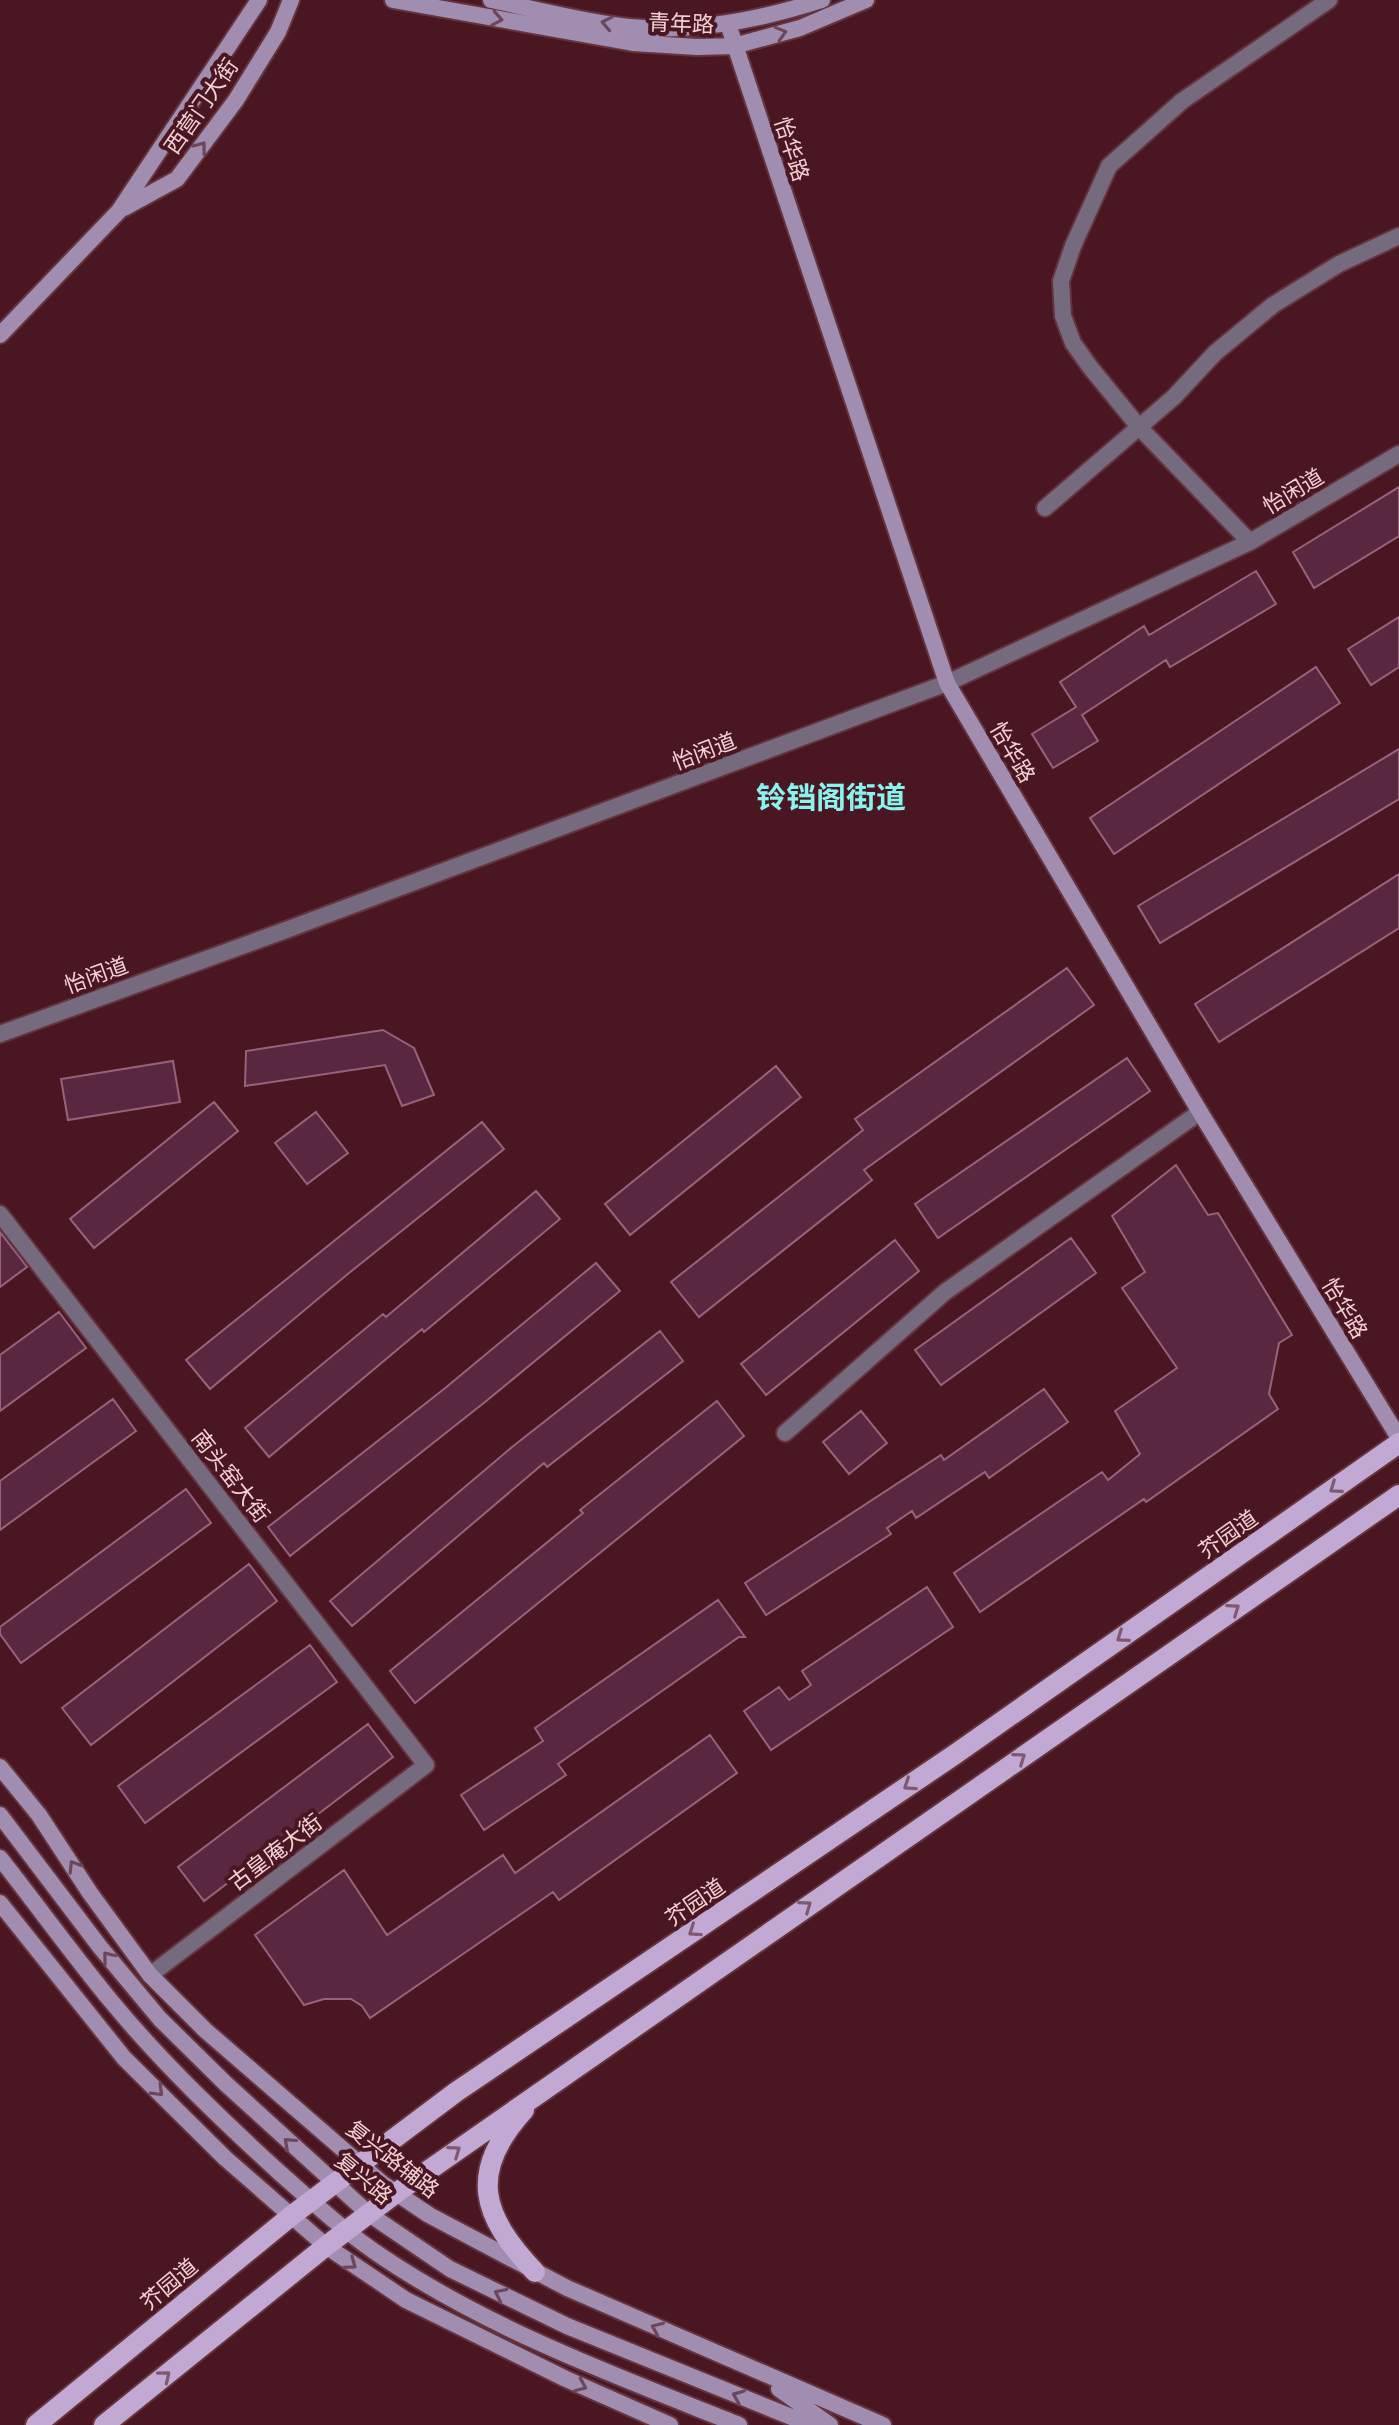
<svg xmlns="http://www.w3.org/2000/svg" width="1399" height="2425" viewBox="0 0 1399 2425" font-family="Overpass,'Noto Sans SC',sans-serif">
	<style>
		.building { fill: #592840; stroke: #98627b; stroke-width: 2 }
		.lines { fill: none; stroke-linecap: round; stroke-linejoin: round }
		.street-casing { stroke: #64343e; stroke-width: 20 }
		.secondary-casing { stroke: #64343e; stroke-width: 20 }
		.primary-casing { stroke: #64343e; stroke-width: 24 }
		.street { stroke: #766a7f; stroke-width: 16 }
		.secondary { stroke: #a18daf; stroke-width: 16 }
		.primary { stroke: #c2a9d4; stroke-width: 20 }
		.oneway { stroke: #6c465a }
		.oneway2 { stroke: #7f5872 }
		.labels { text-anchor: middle; stroke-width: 8; stroke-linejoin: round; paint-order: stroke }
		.street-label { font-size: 22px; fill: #f3d0d4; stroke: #491621 }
		.district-label { font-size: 30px; font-weight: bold; fill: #89f4ef; stroke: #491621 }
	</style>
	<rect width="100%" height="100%" fill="#491621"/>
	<path class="building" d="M1399 487V536L1314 588 1293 552Z
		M1256 571 1276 604 1170 667 1166 660 1082 715 1098 741 1053 768 1032 734 1076 707 1060 682 1144 626 1149 635Z
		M1399 617V667L1371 685 1348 649Z
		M1316 667 1340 703 1114 854 1090 818Z
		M1399 749V799L1160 943 1138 906Z
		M1399 874V928L1219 1042 1195 1004Z
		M1067 968 1094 1005 864 1170 872 1180 699 1317 671 1282 863 1130 855 1119Z
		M383 1030 414 1048 434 1095 402 1106 385 1065 245 1086 246 1051Z
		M1127 1058 1150 1091 938 1238 915 1204Z
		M173 1061 180 1102 68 1120 61 1079Z
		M776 1066 801 1097 630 1235 605 1204Z
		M214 1102 238 1131 94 1248 70 1219Z
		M316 1112 348 1153 307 1184 275 1143Z
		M482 1122 504 1149 349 1273 210 1389 186 1360Z
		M1176 1165 1208 1215 1218 1213 1292 1335 1279 1343 1269 1394 1278 1409 1146 1502 1144 1499 980 1612 954 1573 1102 1472 1108 1480 1140 1454 1115 1411 1177 1368 1122 1288 1145 1272 1112 1216Z
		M536 1191 560 1219 424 1332 422 1329 269 1457 245 1428 383 1314 386 1317Z
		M0 1232 27 1267 0 1287Z
		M1071 1238 1096 1273 941 1385 915 1350Z
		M895 1240 919 1271 766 1395 741 1364Z
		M596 1263 620 1291 485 1402 290 1556 268 1527 444 1389Z
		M59 1312 86 1348 0 1411V1355Z
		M660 1331 683 1361 547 1467 544 1463 352 1626 330 1601 512 1447Z
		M1044 1389 1068 1422 989 1478 985 1472 916 1518 912 1511 887 1528 891 1534 766 1615 745 1583 941 1455 944 1460Z
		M113 1399 136 1431 0 1530V1481Z
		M717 1401 744 1436 415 1703 390 1671 583 1513 580 1510Z
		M861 1411 887 1443 849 1474 823 1442Z
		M186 1489 211 1523 21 1663 0 1634V1627Z
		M249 1564 277 1601 91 1745 62 1708Z
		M927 1587 953 1627 771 1750 744 1711 779 1687 789 1700 811 1685 802 1671Z
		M718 1600 745 1637H739L558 1764 566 1775 484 1830 461 1795 543 1741 535 1728Z
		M310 1645 337 1682 145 1823 118 1786Z
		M368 1724 393 1757 204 1901 178 1867Z
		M710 1735 737 1773 559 1900 553 1892 370 2018 362 2006 351 1999H324L304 2005 255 1935 344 1870 387 1935 503 1855 515 1873Z"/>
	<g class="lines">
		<defs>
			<path id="street" d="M1045 508 1174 397 1215 353 1273 305 1339 264 1399 236
				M1250 542 1139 427 1090 367 1073 343 1063 316 1061 281 1073 246 1109 166 1182 101 1329 0
				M0 1034 286 930 947 683 1250 542 1399 454
				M0 1214 426 1765 150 1975
				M785 1433 945 1292 1200 1112"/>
			<path id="secondary" d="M393 0 633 43 697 47 734 46 800 28 866 0
				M491 0C536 9 583 22 629 27 694 33 760 20 822 0
				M728 24 947 683 1200 1112 1399 1438
				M124 208 177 179 236 100 278 32 291 0
				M0 335 119 211 259 0
				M0 1767 39 1815 90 1893 150 1975 205 2030 383 2184 429 2215 567 2288 883 2425
				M0 1815 100 1947 160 2019 226 2084 369 2214 450 2269 567 2326 811 2425
				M0 1858C37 1905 73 1955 111 2001 162 2063 222 2120 281 2174 314 2203 347 2234 384 2258 493 2331 619 2377 739 2425
				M0 1903 124 2058 225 2158 326 2246 406 2300 566 2379 670 2425
				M779 2389 830 2425"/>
			<path id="primary" d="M524 2110C467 2173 482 2216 535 2272
				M36 2425 291 2216 456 2092 954 1755 1399 1443
				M104 2425 326 2246 396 2193 1399 1495"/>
		</defs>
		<use href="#street" class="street-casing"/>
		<use href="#secondary" class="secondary-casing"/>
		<use href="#primary" class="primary-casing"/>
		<use href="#street" class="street"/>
		<use href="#secondary" class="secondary"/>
		<use href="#primary" class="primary"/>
	</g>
	<defs><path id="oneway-chevron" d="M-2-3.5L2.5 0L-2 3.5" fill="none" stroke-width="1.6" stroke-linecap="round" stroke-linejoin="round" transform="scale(2)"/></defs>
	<g class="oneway">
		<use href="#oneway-chevron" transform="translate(497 19) rotate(10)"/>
		<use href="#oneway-chevron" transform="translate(607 23) rotate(-169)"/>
		<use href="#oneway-chevron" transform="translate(781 33) rotate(-16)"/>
		<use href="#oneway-chevron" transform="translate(201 147) rotate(-53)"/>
		<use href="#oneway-chevron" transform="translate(74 1866) rotate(-122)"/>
		<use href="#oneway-chevron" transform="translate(108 1957) rotate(-129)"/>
		<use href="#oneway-chevron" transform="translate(158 2091) rotate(45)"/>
		<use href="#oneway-chevron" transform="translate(289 2143) rotate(-138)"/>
		<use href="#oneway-chevron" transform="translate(351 2264) rotate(36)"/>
		<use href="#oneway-chevron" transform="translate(500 2294) rotate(-154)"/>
		<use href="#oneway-chevron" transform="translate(657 2328) rotate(-156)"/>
		<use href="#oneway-chevron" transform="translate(581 2386) rotate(24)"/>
		<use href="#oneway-chevron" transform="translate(738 2396) rotate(-158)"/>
	</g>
	<g class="oneway2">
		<use href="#oneway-chevron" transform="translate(1335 1488) rotate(145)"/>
		<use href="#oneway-chevron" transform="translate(1234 1609) rotate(-35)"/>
		<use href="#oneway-chevron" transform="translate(1122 1637) rotate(145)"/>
		<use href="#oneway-chevron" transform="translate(1020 1758) rotate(-35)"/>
		<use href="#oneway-chevron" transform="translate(909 1785) rotate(146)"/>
		<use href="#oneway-chevron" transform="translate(806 1906) rotate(-35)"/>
		<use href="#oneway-chevron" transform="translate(694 1931) rotate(146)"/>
		<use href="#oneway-chevron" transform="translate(455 2151) rotate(-35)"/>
		<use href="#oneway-chevron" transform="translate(165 2376) rotate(-39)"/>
	</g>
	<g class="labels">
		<g class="street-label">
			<text transform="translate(681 23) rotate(2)" y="8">青年路</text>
			<text transform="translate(201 106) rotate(-55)" y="8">西营门大街</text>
			<text transform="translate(792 149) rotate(72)" y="8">怡华路</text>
			<text transform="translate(1293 491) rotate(-31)" y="8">怡闲道</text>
			<text transform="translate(704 751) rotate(-21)" y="8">怡闲道</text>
			<text transform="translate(1013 752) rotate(60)" y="8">怡华路</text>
			<text transform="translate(96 975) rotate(-20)" y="8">怡闲道</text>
			<text transform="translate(1345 1308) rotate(59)" y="8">怡华路</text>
			<text transform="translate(231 1476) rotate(52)" y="8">南头窑大街</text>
			<text transform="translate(1228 1534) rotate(-35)" y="8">芥园道</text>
			<text transform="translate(275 1852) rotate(-37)" y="8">古皇庵大街</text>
			<text transform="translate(695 1902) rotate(-34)" y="8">芥园道</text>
			<text transform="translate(393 2159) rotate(38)" y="8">复兴路辅路</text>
			<text transform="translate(364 2178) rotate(40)" y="8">复兴路</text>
			<text transform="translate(169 2284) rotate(-40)" y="8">芥园道</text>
		</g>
		<g class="district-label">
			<text x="831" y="808">铃铛阁街道</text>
		</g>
	</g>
</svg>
